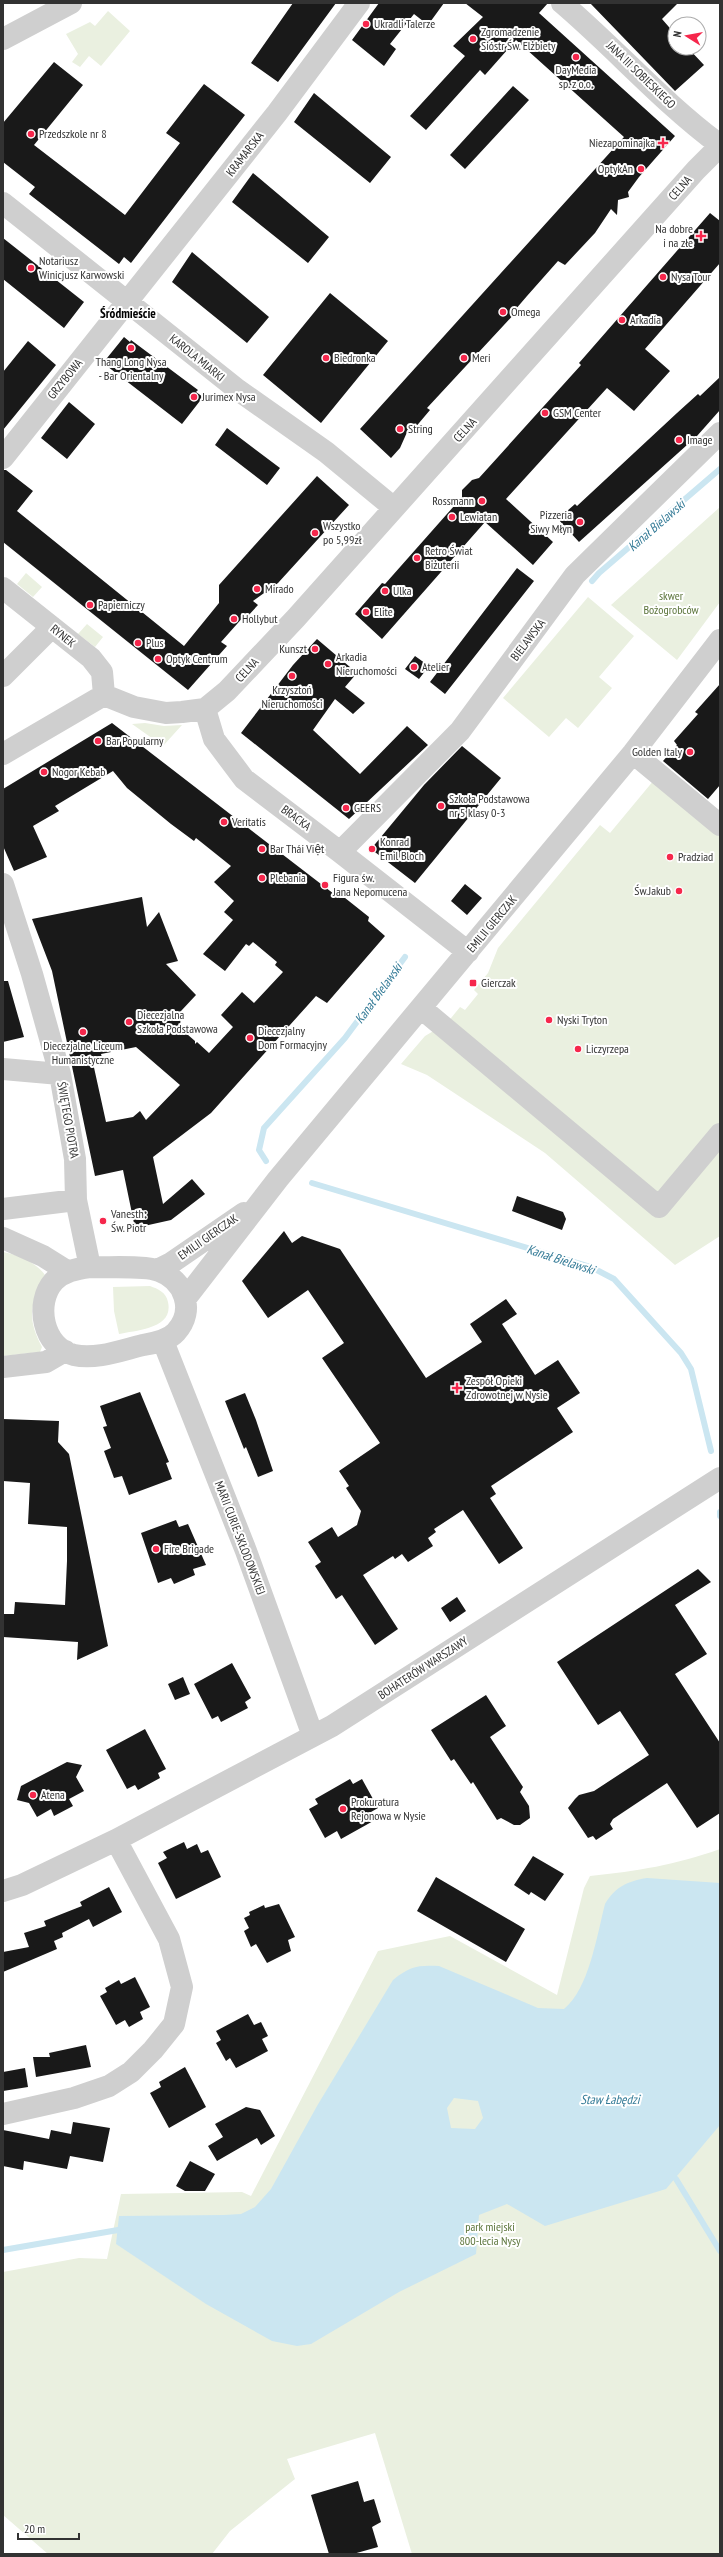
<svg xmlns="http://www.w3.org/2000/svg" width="723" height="2557" viewBox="0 0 723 2557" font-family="'PT Sans Narrow',sans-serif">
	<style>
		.green { fill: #eaf0e0 }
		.water { fill: #cbe6f1; fill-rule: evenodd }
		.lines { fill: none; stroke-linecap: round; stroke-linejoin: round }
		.stream { stroke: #cbe6f1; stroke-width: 6 }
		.building { fill: #191919; fill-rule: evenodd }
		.minor { stroke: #cfcfcf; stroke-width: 22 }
		.poi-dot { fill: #f6274c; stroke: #fff; stroke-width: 1.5 }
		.labels { text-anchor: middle; stroke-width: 4; stroke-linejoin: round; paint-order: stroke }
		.poi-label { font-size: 12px; fill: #323232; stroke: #fff; text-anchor: start }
		.street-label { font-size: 12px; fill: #323232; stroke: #fff }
		.park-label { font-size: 12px; fill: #5b743a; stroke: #fff }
		.neighbourhood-label { font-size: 13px; font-weight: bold; fill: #000; stroke: #fff }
		.water-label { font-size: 13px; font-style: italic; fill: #347b97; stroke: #fff }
	</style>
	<rect width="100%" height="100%" fill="#fff"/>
	<path class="green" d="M108 11 130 31 101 66 89 56 80 67 72 62 78 54 66 34 90 22 95 26Z
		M720 507V602L677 660 611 605Z
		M26 573 42 587 33 597 17 584Z
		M588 597 634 636 599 677 612 688 578 728 566 718 549 737 503 698Z
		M87 624 103 637 95 647 78 634Z
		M145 723 164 726 182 725 163 746 132 724Z
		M654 780 720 834V1236L675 1265 545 1153 427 1075 401 1064 425 1036 447 1023 460 1007 465 1010 478 994 474 990 488 973 498 948 600 825 610 833Z
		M3 1252C17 1254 37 1263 45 1275 31 1304 26 1317 42 1347L40 1352 3 1356Z
		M150 1286C158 1289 166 1292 168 1302 174 1329 136 1330 119 1334L114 1311 113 1287Z
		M720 1849V2554H412L375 2433 287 2459 295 2479 230 2531 212 2554H48L3 2515V2272L79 2258 107 2259 121 2194 242 2192 251 2196 378 1951 450 1936 557 1995 584 1888 590 1876C638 1871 675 1865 720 1849Z"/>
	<path class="water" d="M647 1878 720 1883V2125L666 2189 545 2226 507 2204 479 2215 476 2254 399 2292 311 2344 297 2346 272 2341 206 2304 116 2244 119 2216 224 2215 241 2214 255 2207 271 2189 317 2106 393 1980C410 1966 418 1965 439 1966L538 2008 564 2009C589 1989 597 1935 605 1904 615 1887 628 1881 647 1878ZM454 2098 478 2101 483 2118 475 2129 451 2128 447 2108Z"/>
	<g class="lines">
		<path class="stream" d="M592 581 599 573 720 469
			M266 1161 259 1150 264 1128 345 1038 405 957
			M312 1183 591 1267 614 1279 681 1353 691 1369 711 1451
			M720 1512V1516
			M676 2179 720 2251
			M3 2250 118 2230"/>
	</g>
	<path class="building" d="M293 3H336L278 82 251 63Z
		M379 3H444L428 25 414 14 390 44 396 49 384 66 352 40Z
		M465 3H548L539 13 675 136 639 177 628 192 629 197 618 200 617 215 611 209 595 233 565 265 558 261 527 296 515 310 516 312 427 408 430 410 414 429 408 430 400 448 391 458 360 429 624 137 516 40 485 75 480 70 426 130 410 116 465 56 453 46 483 17Z
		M590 3H678L662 19 675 34V48H688L704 65 675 91Z
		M54 62 83 85 34 145 125 215 180 143 166 133 204 84 245 115 131 263 124 257 119 264 29 194 35 187 3 162V123Z
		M513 86 529 100 465 169 450 155Z
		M314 93 391 157 370 183 294 122Z
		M253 173 329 237 308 263 232 202Z
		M710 213 720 221V263L645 349 670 371 634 411 607 388 506 499 553 542 533 565 485 522 382 639 355 614 382 583 385 584 462 497V490L472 480 479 478 581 365 579 363Z
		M3 238 84 302 64 328 3 279Z
		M192 252 269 317 247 343 172 282Z
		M330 293 388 341 321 423 263 375Z
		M124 337 130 342 131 340 198 390 196 392 203 397 182 424 103 363Z
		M28 341 56 365 3 430V372Z
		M720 377V410L697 436 579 542 558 519 575 504 577 506 677 413 698 394 700 396Z
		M69 402 95 424 67 459 41 438Z
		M227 428 280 468 267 485 215 445Z
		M3 470H6L33 491 17 511 184 646 219 603V585L317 476 349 505 278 583 253 601 258 605 247 617 245 615 221 642 227 646 188 690 3 542Z
		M517 568 534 581 445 694 430 682Z
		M317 639 357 673 345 687 365 703 353 714 335 699 313 730 360 774 407 726 428 745 349 819 241 733 293 665Z
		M415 656 429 666 419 679 405 669Z
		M720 684V785L708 799 663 761 677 745 674 741 698 714 695 712Z
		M112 723 334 894 335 890 369 917 368 921 385 936 327 1003 316 996 211 1113 153 1157 163 1204 192 1179 205 1194 171 1220 135 1228 123 1170 95 1176 52 971 32 919 142 897 147 927 159 912 178 961 166 964 196 995 181 1011 180 1028 195 1041V1044L197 1042 209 1053 233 1027 221 1015 242 992 254 1003 283 972 275 965 277 962 253 942 249 946 246 944 225 971 203 954 233 920 224 912 234 901 214 882 231 866 196 838 194 841 171 824 127 788 113 771 55 806 59 811 33 826 47 857 14 871 3 846V789ZM136 1047 180 1085 146 1120 140 1111 133 1117 106 1122 93 1063 103 1061 101 1054Z
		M462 746 501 778 415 883 371 849 424 785Z
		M465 884 482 898 467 915 451 901Z
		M3 981H8L24 1037 3 1042Z
		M517 1196 563 1212 566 1219 562 1230 512 1211Z
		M284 1231 292 1243 302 1236 340 1249 426 1378 482 1342 470 1324 506 1299 517 1314 502 1324 535 1375 558 1360 580 1393 557 1408 573 1432 491 1486 496 1494 490 1498 523 1548 499 1564 463 1510 434 1529 436 1532 428 1538 433 1546 408 1562 402 1554 395 1559 393 1556 363 1575 398 1629 375 1645 342 1595 336 1599 315 1566 321 1562 308 1542 332 1527 338 1537 357 1525 361 1511 346 1488 349 1486 339 1471 380 1443 322 1358 344 1343 308 1290 268 1318 242 1281Z
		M140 1392 169 1462 166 1463 172 1479 129 1495 122 1476 114 1478 104 1451 111 1448 103 1427 107 1426 100 1406Z
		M245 1393 256 1420 273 1471 258 1477 246 1447 244 1449 225 1401Z
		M3 1419 59 1421 58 1442 69 1454 108 1646 77 1660 78 1642 3 1637V1614H14L15 1602 65 1605 67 1561V1527L28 1524 30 1483 3 1481Z
		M176 1520 179 1527 188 1524 206 1565 193 1569 195 1575 174 1584 171 1578 158 1583 141 1533Z
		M698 1569 711 1582 675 1605 707 1654 675 1674 720 1743V1813L697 1828 667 1783 613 1819 610 1824 613 1829 596 1840 593 1836 588 1838 568 1808 575 1799 579 1795 594 1791 649 1755 620 1711 598 1725 557 1662Z
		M457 1597 466 1611 450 1622 441 1608Z
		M232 1663 251 1698 245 1702 248 1708 221 1722 218 1716 212 1719 194 1684Z
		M183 1677 190 1694 175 1700 168 1684Z
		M486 1695 506 1726 490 1737 523 1787 520 1792 529 1806 530 1818 520 1825H514L501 1818 497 1820 473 1782 471 1784 454 1759 451 1761 431 1730Z
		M145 1729 166 1769 158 1773 160 1778 138 1790 135 1785 127 1789 106 1750Z
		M67 1762 82 1765 76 1777 84 1791 69 1799 73 1806 54 1816 51 1809 37 1817 29 1803 17 1800 21 1786Z
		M350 1779 353 1784 362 1779 378 1808 371 1812 375 1820 341 1839 337 1831 325 1838 309 1809 318 1804 315 1799Z
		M184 1842 187 1849 197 1844 201 1853 208 1850 221 1877 176 1899 158 1863 167 1858 163 1852Z
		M533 1856 564 1874 545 1901 531 1892 529 1895 514 1885Z
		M436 1877 525 1929 506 1962 417 1911Z
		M109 1887 122 1912 93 1927 89 1919 62 1933 63 1937 54 1941 57 1949 3 1972V1952L29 1947 24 1933 46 1926 44 1921 82 1906 80 1902Z
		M279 1904 295 1937 288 1940 291 1951 267 1963 256 1944 251 1947 244 1931 249 1928 244 1918 250 1915 249 1912 264 1905 265 1908Z
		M135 1977 150 2007 140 2012 143 2019 129 2027 125 2020 116 2025 100 1996 107 1992 105 1988 119 1980 121 1984Z
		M248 2014 254 2025 261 2022 268 2036 262 2039 268 2051 236 2068 230 2058 226 2061 216 2043 221 2040 216 2031Z
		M86 2045 91 2067 36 2077 33 2057H50L49 2053Z
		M185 2067 206 2107 169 2128 150 2093 161 2087 159 2082Z
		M25 2068 28 2087 3 2091V2072Z
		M246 2107 260 2110 275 2136 261 2145 257 2138 217 2161 208 2146 223 2137 215 2124Z
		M73 2122 110 2128 103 2162 70 2156 67 2169 24 2161 23 2170 3 2166V2130L49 2139 51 2130 71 2134Z
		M190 2161 215 2174 205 2191H185L176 2186Z
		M358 2481 364 2502 374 2499 381 2522 372 2527 378 2547 353 2554H329L311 2495Z"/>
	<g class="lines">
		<path class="minor" d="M562 3C616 49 663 103 720 145
			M3 39 71 3
			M3 203 238 390 326 452 394 508
			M3 458 277 113 359 3
			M3 588 91 658 102 672 104 695
			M3 676 52 627
			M104 695 134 707 166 713 182 712 205 709 227 691 296 618 696 170 720 146
			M205 709 214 739 244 779 340 852 468 952
			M633 753 720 825
			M3 754 104 695
			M340 852 460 731 575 575 720 433
			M3 884 32 974 60 1074 75 1159 76 1200 90 1267
			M421 1008 659 1207 720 1134
			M3 1069 60 1074
			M3 1209 76 1200
			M3 1238 43 1256 67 1271
			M90 1267C106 1268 146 1265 159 1271 184 1280 196 1310 176 1332 168 1341 154 1343 143 1345 122 1350 96 1360 74 1355 43 1348 34 1303 54 1281 64 1271 76 1269 90 1267Z
			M157 1270 171 1263 244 1213
			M186 1298 278 1179 633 753 720 640
			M163 1341 246 1551 313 1736
			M3 1367 46 1362 65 1351
			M3 1891 22 1885 116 1840 332 1726 720 1478
			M3 2114 74 2098 109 2086 131 2072 153 2050 174 2024 182 1987 169 1939 116 1840"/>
	</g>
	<g class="poi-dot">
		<circle cx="366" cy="24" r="4"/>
		<circle cx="473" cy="39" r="4"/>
		<circle cx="576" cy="57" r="4"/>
		<circle cx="31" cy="134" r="4"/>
		<path d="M661 137h4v4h4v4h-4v4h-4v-4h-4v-4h4z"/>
		<circle cx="641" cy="169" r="4"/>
		<path d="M699 230h4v4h4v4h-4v4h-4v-4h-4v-4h4z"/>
		<circle cx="31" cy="268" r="4"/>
		<circle cx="663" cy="277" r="4"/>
		<circle cx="503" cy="312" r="4"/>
		<circle cx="622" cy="320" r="4"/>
		<circle cx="131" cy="348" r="4"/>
		<circle cx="326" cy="358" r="4"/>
		<circle cx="464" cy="358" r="4"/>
		<circle cx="194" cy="397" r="4"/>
		<circle cx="545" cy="413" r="4"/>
		<circle cx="400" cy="429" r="4"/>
		<circle cx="679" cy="440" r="4"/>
		<circle cx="482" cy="501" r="4"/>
		<circle cx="452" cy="517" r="4"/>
		<circle cx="580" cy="522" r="4"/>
		<circle cx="315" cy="533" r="4"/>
		<circle cx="417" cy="558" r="4"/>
		<circle cx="257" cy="589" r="4"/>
		<circle cx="385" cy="591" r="4"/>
		<circle cx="90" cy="605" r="4"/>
		<circle cx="366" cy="612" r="4"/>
		<circle cx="234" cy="619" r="4"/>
		<circle cx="138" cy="643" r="4"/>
		<circle cx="315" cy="649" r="4"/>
		<circle cx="158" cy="659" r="4"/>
		<circle cx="328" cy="664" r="4"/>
		<circle cx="414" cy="667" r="4"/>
		<circle cx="292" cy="676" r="4"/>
		<circle cx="98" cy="741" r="4"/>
		<circle cx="690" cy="752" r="4"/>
		<circle cx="44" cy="772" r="4"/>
		<circle cx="441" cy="806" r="4"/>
		<circle cx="346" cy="808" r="4"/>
		<circle cx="224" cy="822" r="4"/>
		<circle cx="262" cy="849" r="4"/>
		<circle cx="372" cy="849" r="4"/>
		<circle cx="670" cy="857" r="4"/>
		<circle cx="262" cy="878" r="4"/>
		<circle cx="325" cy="885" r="4"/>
		<circle cx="679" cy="891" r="4"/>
		<rect x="469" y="979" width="8" height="8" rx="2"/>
		<circle cx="549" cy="1020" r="4"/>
		<circle cx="129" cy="1022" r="4"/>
		<circle cx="83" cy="1032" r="4"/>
		<circle cx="250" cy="1038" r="4"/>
		<circle cx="578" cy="1049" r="4"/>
		<circle cx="103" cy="1221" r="4"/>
		<path d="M455 1382h4v4h4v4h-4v4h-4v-4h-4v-4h4z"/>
		<circle cx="156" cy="1549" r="4"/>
		<circle cx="33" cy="1795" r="4"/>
		<circle cx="343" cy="1809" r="4"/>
	</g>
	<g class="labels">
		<g class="poi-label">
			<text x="374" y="28">Ukradli Talerze</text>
			<text x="481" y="36">Zgromadzenie<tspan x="481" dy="14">Sióstr Św. Elżbiety</tspan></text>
			<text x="576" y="74" text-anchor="middle">DayMedia<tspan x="576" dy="14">sp. z o.o.</tspan></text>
			<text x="39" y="138">Przedszkole nr 8</text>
			<text x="655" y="147" text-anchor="end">Niezapominajka</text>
			<text x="633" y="173" text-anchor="end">OptykAn</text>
			<text x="693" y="233" text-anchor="end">Na dobre<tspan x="693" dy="14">i na złe</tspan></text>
			<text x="39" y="265">Notariusz<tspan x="39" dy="14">Winicjusz Karwowski</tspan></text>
			<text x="671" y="281">Nysa Tour</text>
			<text x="511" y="316">Omega</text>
			<text x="630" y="324">Arkadia</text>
			<text x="334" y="362">Biedronka</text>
			<text x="472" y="362">Meri</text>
			<text x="131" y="366" text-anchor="middle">Thang Long Nysa<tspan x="131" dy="14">- Bar Orientalny</tspan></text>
			<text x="202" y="401">Jurimex Nysa</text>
			<text x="553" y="417">GSM Center</text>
			<text x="408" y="433">String</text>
			<text x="687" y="444">Image</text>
			<text x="474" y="505" text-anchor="end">Rossmann</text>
			<text x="572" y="519" text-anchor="end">Pizzeria<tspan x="572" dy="14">Siwy Młyn</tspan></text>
			<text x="460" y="521">Lewiatan</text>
			<text x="323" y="530">Wszystko<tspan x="323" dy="14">po 5,99zł</tspan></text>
			<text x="425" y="555">Retro Świat<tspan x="425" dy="14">Biżuterii</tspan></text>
			<text x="265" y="593">Mirado</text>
			<text x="393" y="595">Ulka</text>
			<text x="98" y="609">Papierniczy</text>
			<text x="374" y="616">Elite</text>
			<text x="242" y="623">Hollybut</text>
			<text x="146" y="647">Plus</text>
			<text x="307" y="653" text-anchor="end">Kunszt</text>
			<text x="336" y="661">Arkadia<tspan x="336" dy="14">Nieruchomości</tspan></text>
			<text x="166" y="663">Optyk Centrum</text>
			<text x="422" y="671">Atelier</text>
			<text x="292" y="694" text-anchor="middle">Krzysztoń<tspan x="292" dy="14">Nieruchomości</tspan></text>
			<text x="106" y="745">Bar Popularny</text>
			<text x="682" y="756" text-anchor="end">Golden Italy</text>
			<text x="52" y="776">Nogor Kebab</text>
			<text x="449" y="803">Szkoła Podstawowa<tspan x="449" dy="14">nr 5 klasy 0-3</tspan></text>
			<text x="354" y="812">GEERS</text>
			<text x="232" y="826">Veritatis</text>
			<text x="380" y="846">Konrad<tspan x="380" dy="14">Emil Bloch</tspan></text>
			<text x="270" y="853">Bar Thái Việt</text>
			<text x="678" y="861">Pradziad</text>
			<text x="270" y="882">Plebania</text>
			<text x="333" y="882">Figura św.<tspan x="333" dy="14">Jana Nepomucena</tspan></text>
			<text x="671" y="895" text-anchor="end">Św.Jakub</text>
			<text x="481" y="987">Gierczak</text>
			<text x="137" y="1019">Diecezjalna<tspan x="137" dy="14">Szkoła Podstawowa</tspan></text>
			<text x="557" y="1024">Nyski Tryton</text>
			<text x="258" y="1035">Diecezjalny<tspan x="258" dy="14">Dom Formacyjny</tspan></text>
			<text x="83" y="1050" text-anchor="middle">Diecezjalne Liceum<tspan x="83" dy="14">Humanistyczne</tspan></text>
			<text x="586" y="1053">Liczyrzepa</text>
			<text x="111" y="1218">Vanesth:<tspan x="111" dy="14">Św. Piotr</tspan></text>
			<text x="466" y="1385">Zespół Opieki<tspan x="466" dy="14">Zdrowotnej w Nysie</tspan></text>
			<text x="164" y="1553">Fire Brigade</text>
			<text x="41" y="1799">Atena</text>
			<text x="351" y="1806">Prokuratura<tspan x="351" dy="14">Rejonowa w Nysie</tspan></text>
		</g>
		<g class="street-label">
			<text transform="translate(641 75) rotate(44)" y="4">JANA III SOBIESKIEGO</text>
			<text transform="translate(245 154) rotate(-52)" y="4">KRAMARSKA</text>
			<text transform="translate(680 188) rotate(-49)" y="4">CELNA</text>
			<text transform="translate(197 358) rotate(39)" y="4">KAROLA MIARKI</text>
			<text transform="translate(65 379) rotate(-51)" y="4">GRZYBOWA</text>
			<text transform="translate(465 430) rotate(-48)" y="4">CELNA</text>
			<text transform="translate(63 636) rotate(39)" y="4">RYNEK</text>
			<text transform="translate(528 640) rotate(-53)" y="4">BIELAWSKA</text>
			<text transform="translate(247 670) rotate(-47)" y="4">CELNA</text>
			<text transform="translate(296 818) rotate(37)" y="4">BRACKA</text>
			<text transform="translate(492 924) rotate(-50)" y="4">EMILII GIERCZAK</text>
			<text transform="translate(68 1120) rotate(80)" y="4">ŚWIĘTEGO PIOTRA</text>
			<text transform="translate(208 1237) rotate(-35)" y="4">EMILII GIERCZAK</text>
			<text transform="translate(240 1538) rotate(69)" y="4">MARII CURIE-SKŁODOWSKIEJ</text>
			<text transform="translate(423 1668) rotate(-33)" y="4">BOHATERÓW WARSZAWY</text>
		</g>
		<g class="park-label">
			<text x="671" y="600">skwer<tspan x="671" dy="14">Bożogrobców</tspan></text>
			<text x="490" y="2231">park miejski<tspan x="490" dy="14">800-lecia Nysy</tspan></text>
		</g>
		<g class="neighbourhood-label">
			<text x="128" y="318">Śródmieście</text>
		</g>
		<g class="water-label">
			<text transform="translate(656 525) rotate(-41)" y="5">Kanał Bielawski</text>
			<text transform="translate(378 993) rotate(-54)" y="5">Kanał Bielawski</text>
			<text transform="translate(561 1259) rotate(18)" y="5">Kanał Bielawski</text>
			<text x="610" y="2104">Staw Łabędzi</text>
		</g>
	</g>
	<rect width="723" height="2557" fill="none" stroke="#323232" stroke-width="8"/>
	<g transform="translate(687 36) rotate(281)"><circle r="19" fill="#ffffff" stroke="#adadad"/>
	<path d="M0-3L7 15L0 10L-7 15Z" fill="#f6274c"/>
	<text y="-6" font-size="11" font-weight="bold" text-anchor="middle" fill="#323232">N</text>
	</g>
	<path d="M18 2533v6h61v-6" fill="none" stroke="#323232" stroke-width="2"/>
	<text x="24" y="2533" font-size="12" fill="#323232" stroke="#ffffff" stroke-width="3" paint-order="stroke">20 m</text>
</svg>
